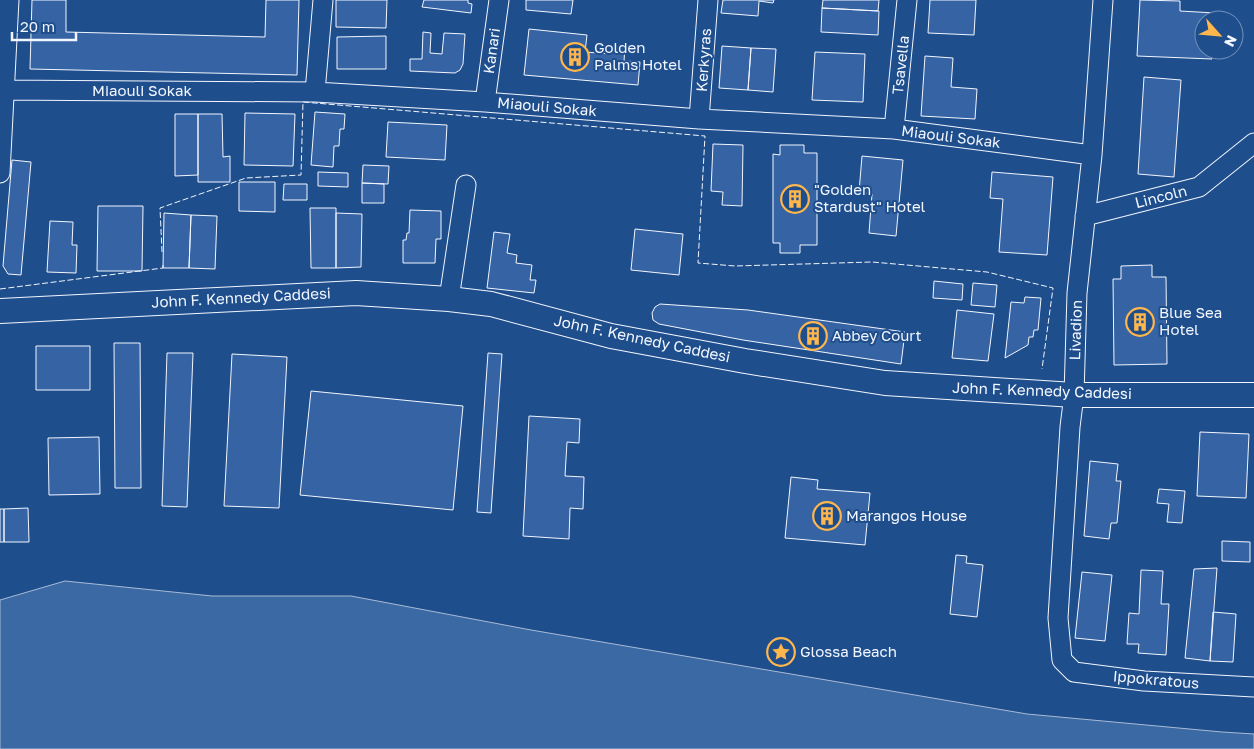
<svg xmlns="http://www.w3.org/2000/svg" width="1254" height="749" viewBox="0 0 1254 749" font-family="'Golos Text',sans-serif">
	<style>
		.water { fill: #3b69a3; stroke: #a8bbd7 }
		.building { fill: #3563a3; stroke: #f2f6ff }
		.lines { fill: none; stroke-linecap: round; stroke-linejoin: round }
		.minor-casing { stroke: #f2f6ff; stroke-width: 21 }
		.tertiary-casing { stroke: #f2f6ff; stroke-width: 26 }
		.minor { stroke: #1f4e8c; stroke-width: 19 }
		.tertiary { stroke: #1f4e8c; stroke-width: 24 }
		.fence { stroke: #f2f6ff; stroke-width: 1; stroke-dasharray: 6 2.5; stroke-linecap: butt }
		.labels { text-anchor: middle; stroke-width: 4; stroke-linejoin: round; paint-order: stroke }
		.poi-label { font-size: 15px; fill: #f2f6ff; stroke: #1f4e8c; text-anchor: start }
		.street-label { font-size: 15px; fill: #f2f6ff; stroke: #1f4e8c }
	</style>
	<rect width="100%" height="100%" fill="#1f4e8c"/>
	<path class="water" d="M65 581 212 596H351L531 630 1027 714 1222 732 1254 734V749H0V600Z"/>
	<path class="building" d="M32 0H66V32L265 37 266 0H299L297 75 30 69Z
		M336 0H387L386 28 336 27Z
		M424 0H468V3L472 4 471 13 422 7Z
		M526 0H573L571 14 526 10Z
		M723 0H774L773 3 759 1 758 16 721 13Z
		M823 0H879L878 11 822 8Z
		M930 0H976L974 35 928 33Z
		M1140 0 1180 1V11L1215 13 1214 20H1204V50H1213L1212 59 1137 56Z
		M822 8 879 11 878 35 821 32Z
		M529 29 587 35 585 52 611 54V46L625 47 624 61 640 62 638 85 524 75Z
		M423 32 431 33 430 53 442 54 444 33 465 34 463 64 460 70 455 73 410 71V59H422Z
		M386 36V69H337V37Z
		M722 46 751 48 748 90 719 88Z
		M751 48 776 49 773 92 748 90Z
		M815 52 865 54 863 102 812 100Z
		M925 56 953 58 951 87 977 89 975 119 921 116Z
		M1144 77 1181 80 1174 177 1138 174Z
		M315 112 345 114 344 129H340L339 146H334L333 167 311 165Z
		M245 113 295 114 293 166 244 165Z
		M175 114H198V175L175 176Z
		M198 114H222L223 157 230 156V182H198Z
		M388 122 447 125 445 160 386 157Z
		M713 144 743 145 742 206 722 205 723 192 711 191Z
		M780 145H804V153H817V245H800V253H780V243H773V154L780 155Z
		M862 156 903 160 896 236 869 233 872 194 859 192Z
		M12 160 31 162 21 275 8 274 3 266Z
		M363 165 389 166 388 184 362 183Z
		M318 172 348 173V187L318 186Z
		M992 172 1053 177 1047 255 999 252 1003 199 990 198Z
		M239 182H275V212L239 211Z
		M362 183 384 184V203H362Z
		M284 184H307V200H283Z
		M98 206H143L142 271H97Z
		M310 208H336V268H311Z
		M410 210 441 211V239H436L435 263H403V240H406L407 233H409Z
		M164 213 191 215 189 268H163Z
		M336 213 362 214 361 267 336 268Z
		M191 215 217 216 215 269 189 268Z
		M50 221 73 222 72 245H77L76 273 47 272Z
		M635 229 683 234 679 275 631 270Z
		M494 232 510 234 507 253 517 255 516 263 532 265 530 280H536L534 293 487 288Z
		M1152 265V277H1166L1167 364 1114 365 1113 279H1121V266Z
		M934 281 963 284 962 300 933 298Z
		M973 283 997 285 995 307 971 305Z
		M1025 297 1041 298 1038 330H1034L1033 337H1029L1028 345 1005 358 1011 302 1024 303Z
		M660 304 748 310 905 332 901 364 743 340 659 324 653 320 652 313 655 307Z
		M957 310 994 314 988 361 952 358Z
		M114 343H140L141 488H115Z
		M36 346H90V390H36Z
		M167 353H193L187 507 162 506Z
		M488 353 502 354 491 513 477 512Z
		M232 354 287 357 279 508 224 506Z
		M311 391 463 406 453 510 300 495Z
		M529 416 580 419 579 443 567 442 565 476 584 477 583 509 570 508 569 539 523 536Z
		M1200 432 1249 434 1246 498 1197 496Z
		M99 437 100 494 49 495 48 438Z
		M1090 461 1118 464 1116 481H1121L1117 523H1111L1109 539 1084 536Z
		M791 477 818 480 817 489 870 493 865 545 785 538Z
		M1159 489 1185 491 1182 523 1167 522 1169 504 1157 503Z
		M28 508 29 542H4V509Z
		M0 509H4V542H0Z
		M1222 541 1250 542V562L1222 561Z
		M956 555 967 556 966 563 983 565 977 617 950 614Z
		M1217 568 1210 661 1185 658 1194 569Z
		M1141 570 1163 571 1161 604H1169L1166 655 1138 653 1139 644H1127L1129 613 1139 614Z
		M1082 572 1112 575 1105 641 1075 638Z
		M1213 612 1236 614 1233 662 1210 661Z"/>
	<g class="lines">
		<defs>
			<path id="minor" d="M1103 0 1092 155 1077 293 1074 395 1070 427 1058 618 1062 660 1074 672 1144 681 1254 687
				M0 90 315 92 485 102 699 119 894 129 1092 155
				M315 92 323 0
				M485 102 499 0
				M699 119 708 0
				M894 129 907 0
				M0 173 9 0
				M1085 216 1199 187 1254 143
				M449 299 466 185"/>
			<path id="tertiary" d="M0 311 356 293 449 299 491 304 611 336 745 361 885 383 1074 395H1254"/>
		</defs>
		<use href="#minor" class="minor-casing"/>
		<use href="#tertiary" class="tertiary-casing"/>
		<use href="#minor" class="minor"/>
		<use href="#tertiary" class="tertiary"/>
		<path class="fence" d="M162 252 160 208 246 178 301 175 303 102 705 136 698 263 735 266 872 262 987 272 1053 288 1042 369
			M0 289 163 268V265"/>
	</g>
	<defs>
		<symbol id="building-ring" viewBox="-11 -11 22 22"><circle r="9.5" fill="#1f4e8c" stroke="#ffb74d" stroke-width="1.5"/><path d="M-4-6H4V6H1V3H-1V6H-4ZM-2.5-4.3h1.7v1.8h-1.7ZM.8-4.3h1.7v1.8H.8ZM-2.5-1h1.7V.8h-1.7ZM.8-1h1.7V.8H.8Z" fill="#ffb74d"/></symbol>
		<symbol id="sight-ring" viewBox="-11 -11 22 22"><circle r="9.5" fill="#1f4e8c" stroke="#ffb74d" stroke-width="1.5"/><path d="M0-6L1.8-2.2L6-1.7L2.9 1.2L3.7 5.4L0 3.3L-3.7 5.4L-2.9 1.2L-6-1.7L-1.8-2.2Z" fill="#ffb74d"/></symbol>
	</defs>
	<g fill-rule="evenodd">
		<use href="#building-ring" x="559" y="41" width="32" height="32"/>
		<use href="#building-ring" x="779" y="183" width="32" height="32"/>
		<use href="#building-ring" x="1124" y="306" width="32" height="32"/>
		<use href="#building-ring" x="797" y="320" width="32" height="32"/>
		<use href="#building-ring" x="811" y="500" width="32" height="32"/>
		<use href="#sight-ring" x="765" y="636" width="32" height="32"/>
	</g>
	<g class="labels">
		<g class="poi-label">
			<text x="594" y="53">Golden<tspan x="594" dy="17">Palms Hotel</tspan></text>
			<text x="814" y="195">"Golden<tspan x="814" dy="17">Stardust" Hotel</tspan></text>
			<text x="1159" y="318">Blue Sea<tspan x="1159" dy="17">Hotel</tspan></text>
			<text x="832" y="341">Abbey Court</text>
			<text x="846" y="521">Marangos House</text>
			<text x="800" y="657">Glossa Beach</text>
		</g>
		<g class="street-label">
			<text transform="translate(492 51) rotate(-82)" y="5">Kanari</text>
			<text transform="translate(704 60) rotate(-86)" y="5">Kerkyras</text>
			<text transform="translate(901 65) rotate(-84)" y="5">Tsavella</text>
			<text x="142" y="96">Miaouli Sokak</text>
			<text transform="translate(547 107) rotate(5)" y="5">Miaouli Sokak</text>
			<text transform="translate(951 137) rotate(7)" y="5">Miaouli Sokak</text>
			<text transform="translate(1161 197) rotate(-14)" y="5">Lincoln</text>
			<text transform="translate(241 298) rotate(-3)" y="5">John F. Kennedy Caddesi</text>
			<text transform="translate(1076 330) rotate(-88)" y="5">Livadion</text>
			<text transform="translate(642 339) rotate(12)" y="5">John F. Kennedy Caddesi</text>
			<text transform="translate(1042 391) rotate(2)" y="5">John F. Kennedy Caddesi</text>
			<text transform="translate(1156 680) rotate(5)" y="5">Ippokratous</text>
		</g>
	</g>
	<g transform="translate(1219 35) rotate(117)"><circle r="24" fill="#1f4e8c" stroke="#7391ba"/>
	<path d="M0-4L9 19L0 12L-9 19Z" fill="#ffb74d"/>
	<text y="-8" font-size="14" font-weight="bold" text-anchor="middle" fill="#f2f6ff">N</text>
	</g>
	<path d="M12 32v8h64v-8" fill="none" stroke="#f2f6ff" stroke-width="2.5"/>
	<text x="20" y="32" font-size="15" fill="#f2f6ff" stroke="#1f4e8c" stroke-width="4" paint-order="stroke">20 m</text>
</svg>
